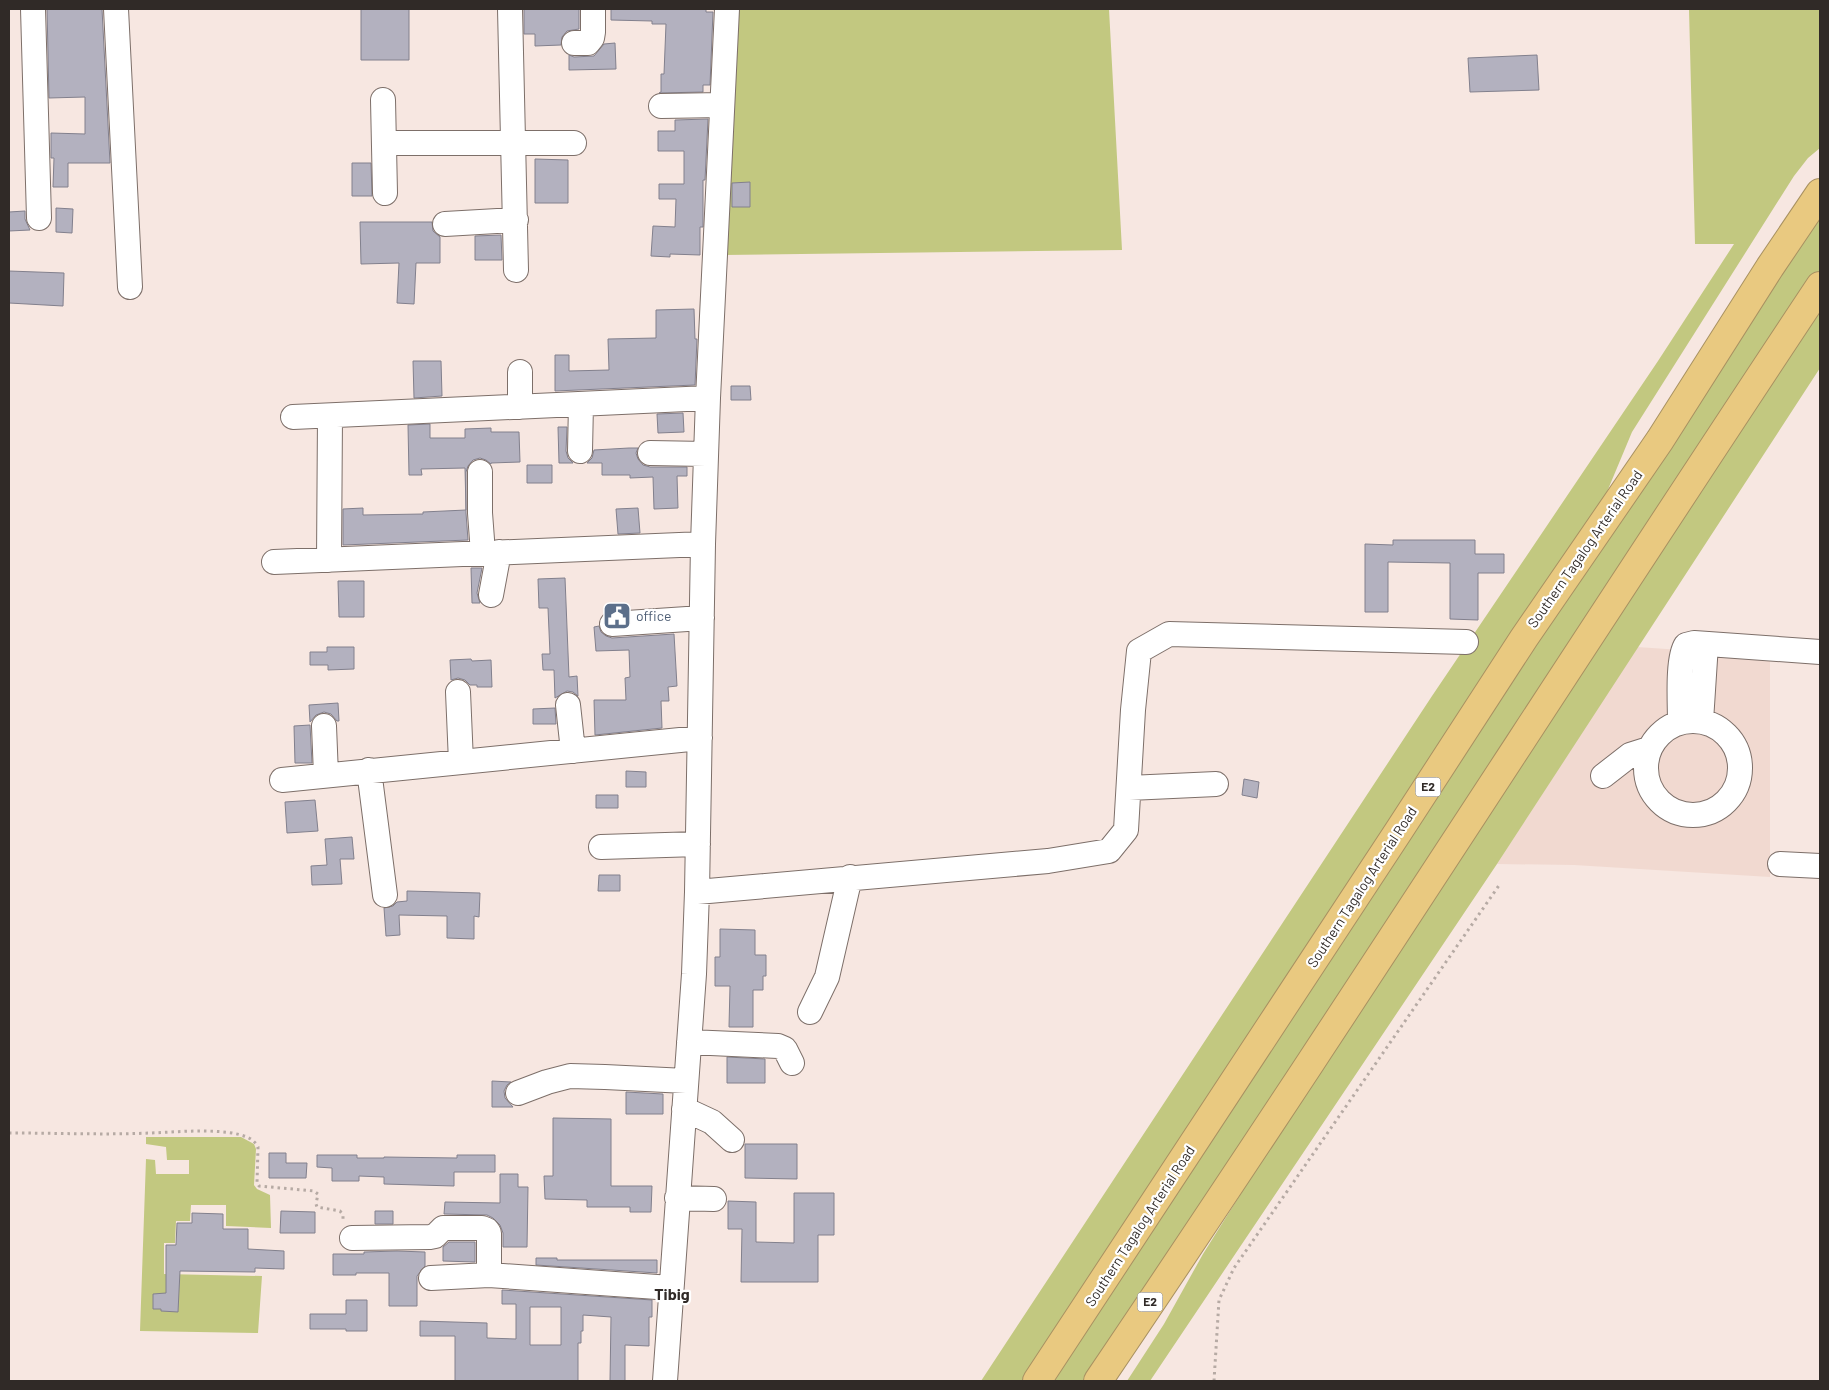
<svg xmlns="http://www.w3.org/2000/svg" width="1829" height="1390" viewBox="0 0 1829 1390" font-family="Barlow,sans-serif">
	<style>
		.built { fill: #f1d9d0 }
		.green { fill: #c2c880 }
		.building { fill: #b3b1bf; stroke: #82808d; fill-rule: evenodd }
		.lines { fill: none; stroke-linecap: round; stroke-linejoin: round }
		.minor-casing { stroke: #7d6f69; stroke-width: 26 }
		.highway-casing { stroke: #a89161; stroke-width: 30 }
		.path { stroke: #b6aaa4; stroke-width: 3; stroke-dasharray: 2.5 4; stroke-linecap: butt }
		.minor { stroke: #fff; stroke-width: 24 }
		.highway { stroke: #e9c980; stroke-width: 28 }
		.labels { text-anchor: middle; stroke-width: 4.5; stroke-linejoin: round; paint-order: stroke }
		.shield { fill: #fff; stroke: #6e6a68; stroke-width: 1 }
		.shield-label { font-size: 12px; font-weight: bold; fill: #302a27 }
		.street-label { font-size: 14px; fill: #302a27; stroke: #fff }
		.service-label { font-size: 14px; fill: #4e5e75; stroke: #fff; text-anchor: start }
		.quarter-label { font-size: 16px; font-weight: bold; fill: #302a27; stroke: #fff }
	</style>
	<rect width="100%" height="100%" fill="#f7e7e1"/>
	<path class="built" d="M1637 647 1770 656V877L1574 865 1497 864Z"/>
	<path class="green" d="M730 9H1109L1122 250 724 255Z
		M1689 9H1820V148L1808 158 1794 176 1632 432 1599 511 1025 1381H981L1432 696 1658 361 1734 244H1695Z
		M1820 216V271L1087 1381H1050L1512 677Z
		M1820 311V368L1497 864 1150 1381H1127L1164 1324 1203 1254 1319 1069Z
		M146 1137H241L254 1144 256 1149 254 1185 257 1189 270 1195 271 1228 226 1226V1205H191L190 1221H176L175 1243H164V1274L262 1276 258 1333 140 1331 146 1159 155 1160 156 1174H189V1160H167L166 1147 146 1144Z"/>
	<path class="building" d="M47 9H102L110 163H68V187H53L54 158H51V133L85 134V97L49 98Z
		M361 9H409V60H361Z
		M524 9H579V29L567 31 562 37 561 45 535 46V34H524Z
		M611 9H706V12H713L710 85H703V92L659 93 661 92V74H664L666 24H652V21L611 20Z
		M615 43 616 69 569 70V55L574 57 594 56 604 44Z
		M1537 55 1539 90 1470 92 1468 58Z
		M708 119 705 180H703V227H700V255L670 254V257L651 256 653 226 675 227 676 199H659V184H684V151H658V131H675V120Z
		M535 159 568 160V203H535Z
		M352 163H371L372 196H352Z
		M750 182V207H732V183Z
		M56 208 73 209 72 233 56 232Z
		M25 211V219L30 230 9 231V212Z
		M360 222H432L433 231 440 237V263H416L414 304 397 303 399 263 361 264Z
		M501 235 502 260H475V236Z
		M9 271 64 273 63 306 9 303Z
		M694 309 695 339H697L695 385 555 391V355H569V371L609 370 608 339 656 338V310Z
		M413 361H441L442 396 414 398Z
		M731 386H750L751 400H731Z
		M683 413 684 432 658 433 657 414Z
		M430 424V438H465V429L491 428V432H519L520 462 491 463V464L486 460 480 458 473 460 468 466 466 472V513L468 540 343 545V509L363 508V515L423 514V512L466 510 465 468 421 469 422 475H409L408 425Z
		M558 427H567L566 451 568 458 573 463H559Z
		M629 448H638L636 453 638 459 643 465 650 467H687V476H677L678 508 654 509 653 477 630 478V475H602V463H587L592 458 594 450Z
		M527 465H552V483H527Z
		M638 508 640 533 618 534 616 509Z
		M1393 540H1475V554H1504V573H1478V620L1450 619V563L1388 562V612H1365V544L1393 545Z
		M471 568H482L477 593 480 603H472Z
		M565 578 569 677 577 676 578 696 573 692 567 691 555 698 554 670H543L542 654H550L548 608H539L538 579Z
		M338 581H364V617H339Z
		M599 626 601 632 606 636 612 638 674 634 677 686 668 687 669 701H661L662 728 595 735 594 700H626L625 678 630 677 629 650 596 651 594 627Z
		M327 647H354V669L328 670V665H310V652H327Z
		M471 659 472 661 491 660 492 687H477V685H470L465 680 458 678 451 680 450 660Z
		M338 703 339 721H337L331 714 324 712 316 715 310 722 309 705Z
		M555 708 556 724H533V709Z
		M310 725 312 763H295L294 726Z
		M626 771 646 772V787H626Z
		M1244 779 1259 782 1257 798 1242 795Z
		M596 795H618V808H596Z
		M315 800 318 831 287 833 285 802Z
		M352 837 354 859H340L342 884 312 885 311 866 327 865 325 839Z
		M599 875H620V891H598Z
		M407 891 480 893 479 917 474 916V939L447 938V916L399 915 400 935 386 936 384 908 393 906 397 902 407 901Z
		M720 929 755 930V955H766V976H763V990H753V1027H729L730 986H715V957H720Z
		M727 1057 765 1059V1083H727Z
		M492 1081 511 1082 507 1085 504 1091 505 1098 513 1107H492Z
		M626 1092 663 1094V1114H626Z
		M553 1118 611 1119V1186H652L651 1212H630V1207H587V1200L545 1199 544 1176H553Z
		M745 1144H797V1179L745 1178Z
		M269 1153H286V1163H307L306 1178H269Z
		M317 1155H357V1158H384V1157L457 1158V1155H495V1172H454V1186L384 1184V1177L359 1176V1181H332V1168L317 1167Z
		M500 1174H518V1187H528L527 1247H503V1233L500 1225 493 1218 487 1215 444 1214 445 1202 500 1203Z
		M794 1193H834V1235H818V1282H741L742 1229H728V1201L756 1202V1242L794 1243Z
		M281 1211 315 1212V1233H280Z
		M375 1211H393V1224H375Z
		M192 1213 223 1214V1229H248V1249L284 1251V1269L255 1268V1272L180 1271 178 1312 161 1311V1309H153V1294L166 1293V1245H176L177 1223H192Z
		M449 1242H475V1262L443 1261V1247Z
		M397 1251 425 1252V1266L417 1276V1306H389V1273H356V1275H333V1254H364V1252Z
		M536 1258H557V1260H657V1273L536 1265Z
		M502 1290 652 1300V1317H649V1346L625 1345V1381H610L611 1317 583 1315V1331H581V1343H578V1381H455V1336H420V1321L487 1323V1338L516 1339V1304H502ZM530 1307H561V1345H530Z
		M346 1300H367V1331H346V1329H310V1314H346Z"/>
	<g class="lines">
		<defs>
			<path id="minor" d="M33 9 39 218
				M116 9 130 287
				M510 9 516 270
				M574 43H588L592 38 593 32V9
				M383 100 385 193
				M661 106 722 105
				M385 143H574
				M445 224 516 220
				M520 407V372
				M293 417 708 398
				M580 451 581 404
				M650 453 706 454
				M480 472V513L483 553
				M329 560 330 416
				M274 562 703 544
				M491 595 499 552
				M612 624 702 618
				M458 692 461 762
				M568 705 573 751
				M1646 768a47 47 0 1 1 94 0a47 47 0 1 1-94 0Z
				M1701 721 1706 644
				M1680 722C1680 704 1677 658 1686 645L1694 643 1820 652
				M324 726 326 775
				M369 770 385 895
				M1603 776 1630 755 1649 749
				M282 780 700 738
				M1129 788 1216 784
				M601 847 698 844
				M1780 864 1820 866
				M697 892 1048 861 1109 851 1126 830 1133 710 1139 651 1169 634 1466 642
				M810 1012 827 977 850 877
				M689 1042 778 1046 785 1049 792 1063
				M518 1093 547 1082 570 1076 605 1077 686 1081
				M684 1109 712 1122 732 1140
				M677 1198 714 1199
				M352 1238 430 1237 435 1236 443 1228H482L487 1230 489 1233V1275L671 1288
				M431 1278 489 1275
				M665 1381 694 974 697 892 703 544 708 398 727 9"/>
			<path id="highway" d="M1037 1381 1398 832 1524 638 1660 440 1770 267 1820 193
				M1098 1381C1343 1019 1578 650 1820 286"/>
		</defs>
		<use href="#minor" class="minor-casing"/>
		<use href="#highway" class="highway-casing"/>
		<path class="path" d="M9 1133C56 1133 104 1135 151 1133 178 1132 205 1129 232 1133 242 1135 253 1137 258 1147L257 1183 259 1186 314 1191 318 1194 316 1204 317 1207 340 1211 343 1215V1222
			M1214 1381 1219 1300 1234 1268 1500 884"/>
		<use href="#minor" class="minor"/>
		<use href="#highway" class="highway"/>
	</g>
	<defs>
		<symbol id="civic-square" viewBox="-11 -11 22 22"><rect x="-9" y="-9" width="18" height="18" rx="4" fill="#5c6f8a" stroke="#fff"/><path d="M-.6-6.5H3V-4.5H.6V-3L4-1V1h2V6H-6V1h2V-1L-.6-3ZM-1.2 2.5V6h2.4V2.5Z" fill="#fff"/></symbol>
	</defs>
	<g fill-rule="evenodd">
		<use href="#civic-square" x="601" y="600" width="32" height="32"/>
	</g>
	<g class="labels">
		<g class="shield">
			<rect x="1415.5" y="777.5" width="25" height="19" rx="4"/>
			<rect x="1137.5" y="1292.5" width="25" height="19" rx="4"/>
		</g>
		<g class="shield-label">
			<text x="1428" y="791">E2</text>
			<text x="1150" y="1306">E2</text>
		</g>
		<g class="street-label">
			<text transform="translate(1585 549) rotate(-55)" y="5">Southern Tagalog Arterial Road</text>
			<text transform="translate(1362 887) rotate(-57)" y="5">Southern Tagalog Arterial Road</text>
			<text transform="translate(1140 1226) rotate(-57)" y="5">Southern Tagalog Arterial Road</text>
		</g>
		<g class="service-label">
			<text x="636" y="621">office</text>
		</g>
		<g class="quarter-label">
			<text x="672" y="1300">Tibig</text>
		</g>
	</g>
	<rect width="1829" height="1390" fill="none" stroke="#302a27" stroke-width="20"/>
</svg>
